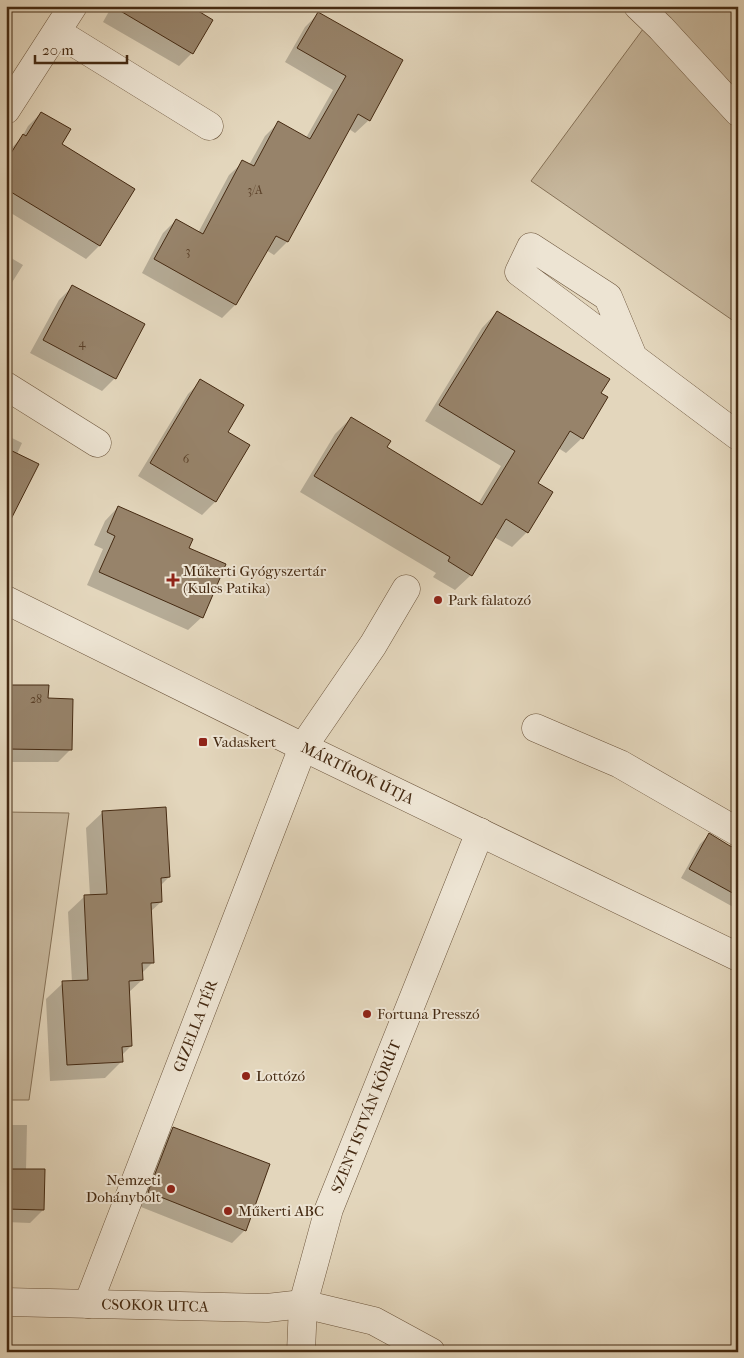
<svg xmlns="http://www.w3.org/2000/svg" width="744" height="1358" viewBox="0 0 744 1358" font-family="'IM FELL French Canon',serif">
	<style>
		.green { fill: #c8b99f; stroke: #867258 }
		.shadow { fill: #0003 }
		.building { fill: #97836a; stroke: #452a12 }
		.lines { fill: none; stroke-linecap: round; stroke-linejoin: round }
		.minor-casing { stroke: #6c553c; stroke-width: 29 }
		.tertiary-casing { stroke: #6c553c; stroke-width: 29 }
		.minor { stroke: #ede4d3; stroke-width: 28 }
		.tertiary { stroke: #ede4d3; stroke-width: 28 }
		.poi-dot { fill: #8f2418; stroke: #ede4d3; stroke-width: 2 }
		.labels { text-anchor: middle; stroke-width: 4; stroke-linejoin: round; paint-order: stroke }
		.number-label { font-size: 12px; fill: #5a4028 }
		.poi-label { font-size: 15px; fill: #452a12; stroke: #ede4d3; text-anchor: start }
		.street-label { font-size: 15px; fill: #452a12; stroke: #ede4d3 }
	</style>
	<rect width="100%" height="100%" fill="#e3d6bc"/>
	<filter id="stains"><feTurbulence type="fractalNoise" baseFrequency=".004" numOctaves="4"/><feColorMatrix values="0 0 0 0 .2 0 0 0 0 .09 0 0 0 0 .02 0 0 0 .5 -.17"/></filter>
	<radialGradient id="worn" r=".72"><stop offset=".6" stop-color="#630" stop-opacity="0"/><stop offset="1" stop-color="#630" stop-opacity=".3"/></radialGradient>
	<path class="green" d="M660 6H738V324L531 181Z
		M6 812 69 813 29 1100H6Z"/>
	<path class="shadow" d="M112 6H198L195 11 192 53 179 66 103 22Z
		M318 14 369 120 355 133 349 129 287 242 274 255 266 250 235 305 222 318 142 273 163 233 176 220 198 233 229 175 243 162 249 165 265 136 278 123 306 138 333 90 285 62 305 27Z
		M41 113 60 144 134 189 99 246 86 259 6 210V154L22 137 28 126Z
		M6 255 23 265 6 292Z
		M72 287 115 378 102 391 30 353 59 300Z
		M497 312 600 393 582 438 566 453 558 448 537 484 527 532 512 547 494 537 471 575 455 590 433 577 436 573 300 492 335 434 351 418 385 448 478 504 501 466 425 421 482 328Z
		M201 381 227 432 248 446 215 502 202 515 138 476 188 394Z
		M6 435 22 443 17 454 6 524Z
		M118 507 188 549 202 617 188 630 87 585 103 549 94 545 105 521Z
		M6 686 47 699 71 749 58 762H6Z
		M103 812 169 877 160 886 161 902 150 912 153 962 141 974 142 980 128 993 131 1046 121 1056 122 1061 105 1078 50 1081 46 999 63 983 72 982 68 912 85 896H90L86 828Z
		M709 835 730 847 738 849V905L735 908 681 878 700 844Z
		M6 1125H27L26 1170 43 1210 30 1223 6 1222Z
		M173 1129 245 1230 232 1243 136 1205 160 1142Z"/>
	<path class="building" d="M112 6H190L213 20 193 54Z
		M318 12 403 60 370 121 358 114 288 242 276 236 236 305 154 259 176 219 203 234 242 160 254 166 278 121 310 139 346 76 297 48Z
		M41 112 71 129 62 144 135 189 100 246 6 189V161L23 134 26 136Z
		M72 285 145 324 116 379 43 340Z
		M497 311 610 379 601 393 608 397 583 439 570 431 538 483 553 492 528 533 506 519 472 576 448 561 450 557 314 476 351 417 391 441 387 447 482 505 515 451 439 405Z
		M200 379 244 405 228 432 250 445 216 502 150 463Z
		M6 448 39 464 6 529Z
		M118 506 193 539 189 548 226 564 203 618 99 572 115 536 107 532Z
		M6 685H49L48 698 73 699 72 750 6 749Z
		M166 807 170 877 161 878 162 902 151 903 154 963H142L143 980 129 981 132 1046 122 1047 123 1062 67 1065 62 981 88 980 84 895 107 894 102 811Z
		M709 833 730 846 738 848V896L689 869Z
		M173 1127 270 1164 246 1231 148 1192Z
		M6 1169H45L44 1210 6 1209Z"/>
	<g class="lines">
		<defs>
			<g id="minor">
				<path d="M638 6 661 28 738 112"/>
				<path d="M57 32 209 126"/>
				<path d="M6 110 73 6"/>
				<path d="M633 357 608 297 531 247 519 272 738 436"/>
				<path d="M6 386 97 443"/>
				<path d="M536 728 620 764 738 832"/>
				<path id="s1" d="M6 1302 267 1308 303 1304 374 1321 431 1352"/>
				<path id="s2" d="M88 1304 303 747 373 645 406 589"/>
			</g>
			<g id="tertiary">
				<path id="s3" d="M6 600 303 747 738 957"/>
				<path id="s4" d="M301 1352 303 1304 329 1209 480 832"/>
			</g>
		</defs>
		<use href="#minor" class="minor-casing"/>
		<use href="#tertiary" class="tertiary-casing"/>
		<use href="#minor" class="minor"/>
		<use href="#tertiary" class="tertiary"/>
	</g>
	<g class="poi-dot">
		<path d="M170.5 572.5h5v5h5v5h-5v5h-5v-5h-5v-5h5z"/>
		<circle cx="438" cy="600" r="5"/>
		<rect x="198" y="737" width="10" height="10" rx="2.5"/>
		<circle cx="367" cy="1014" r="5"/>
		<circle cx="246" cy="1076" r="5"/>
		<circle cx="171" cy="1189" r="5"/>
		<circle cx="228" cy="1211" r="5"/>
	</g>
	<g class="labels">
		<g class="number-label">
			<text x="255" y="194">3/A</text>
			<text x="188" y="255">3</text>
			<text x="82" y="347">4</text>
			<text x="186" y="463">6</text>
			<text x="36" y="703">28</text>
		</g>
		<g class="poi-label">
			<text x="183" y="576">Műkerti Gyógyszertár<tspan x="183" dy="17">(Kulcs Patika)</tspan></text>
			<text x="448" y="605">Park falatozó</text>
			<text x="213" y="747">Vadaskert</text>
			<text x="377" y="1019">Fortuna Presszó</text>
			<text x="256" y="1081">Lottózó</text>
			<text x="161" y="1185" text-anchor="end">Nemzeti<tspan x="161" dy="17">Dohánybolt</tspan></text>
			<text x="238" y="1216">Műkerti ABC</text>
		</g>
		<g class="street-label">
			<text dy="5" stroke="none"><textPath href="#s3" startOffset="392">MÁRTÍROK ÚTJA</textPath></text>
			<text dy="5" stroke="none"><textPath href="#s2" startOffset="298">GIZELLA TÉR</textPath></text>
			<text dy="5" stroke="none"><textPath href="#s4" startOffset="246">SZENT ISTVÁN KÖRÚT</textPath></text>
			<text dy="5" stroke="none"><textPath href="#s1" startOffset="149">CSOKOR UTCA</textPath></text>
		</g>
	</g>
	<rect width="744" height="1358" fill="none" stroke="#e3d6bc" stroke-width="25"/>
	<rect x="8" y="8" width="729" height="1343" fill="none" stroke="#452a12" stroke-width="2.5"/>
	<rect x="12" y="12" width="719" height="1333" fill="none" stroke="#452a12"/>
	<path d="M35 55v8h92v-8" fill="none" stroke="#452a12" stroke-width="2.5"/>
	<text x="42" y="55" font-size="15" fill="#452a12" stroke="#ede4d3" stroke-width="4" paint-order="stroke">20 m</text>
	<rect width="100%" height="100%" filter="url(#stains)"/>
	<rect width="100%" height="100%" fill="url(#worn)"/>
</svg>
